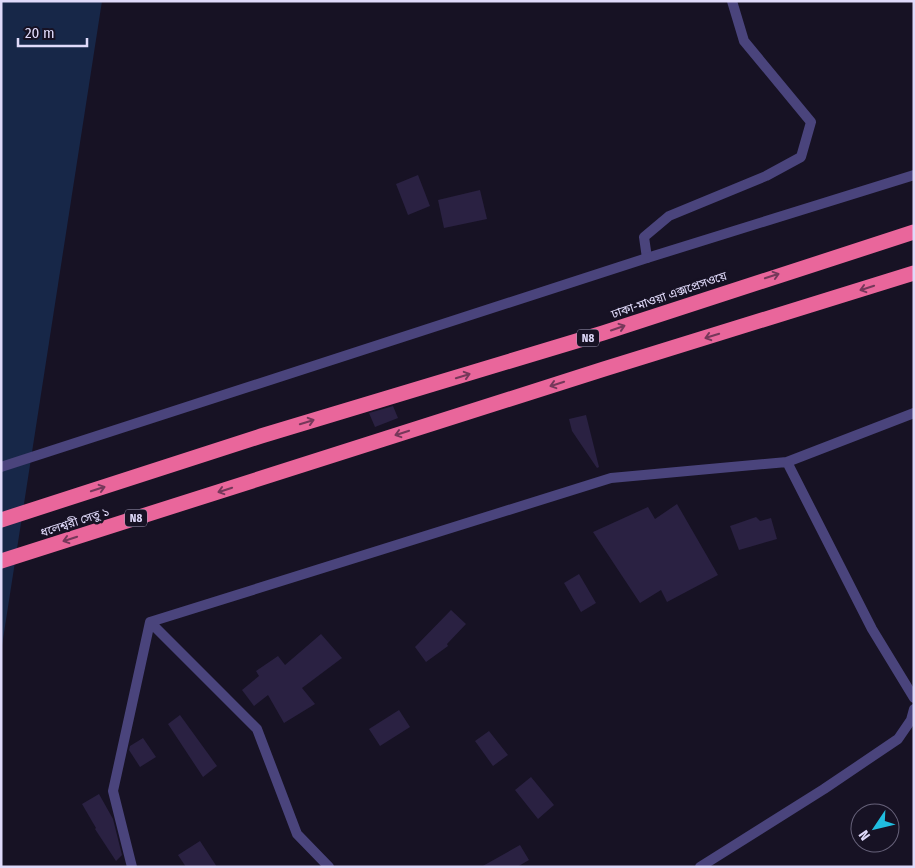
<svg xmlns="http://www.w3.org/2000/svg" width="915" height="868" viewBox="0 0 915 868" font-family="'Fira Sans Condensed','Noto Sans Bengali',sans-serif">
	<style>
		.water { fill: #172748 }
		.building { fill: #2a2142 }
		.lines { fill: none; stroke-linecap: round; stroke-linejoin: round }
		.minor { stroke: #4a447c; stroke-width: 10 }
		.tertiary { stroke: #4a447c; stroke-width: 10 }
		.motorway { stroke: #e9669b; stroke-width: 15 }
		.oneway { stroke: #75385a }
		.labels { text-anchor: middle; stroke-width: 5; stroke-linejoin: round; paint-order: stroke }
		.shield { fill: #171224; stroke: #a49eba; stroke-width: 1 }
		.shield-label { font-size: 11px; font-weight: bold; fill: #e0dafa }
		.street-label { font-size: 12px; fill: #e0dafa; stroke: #171224 }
	</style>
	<rect width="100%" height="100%" fill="#171224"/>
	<path class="water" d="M1 1H102L1 652Z"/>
	<path class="building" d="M418 175 430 206 408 215 396 184Z
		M480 190 487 219 444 228 438 200Z
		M393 406 398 418 375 427 369 413Z
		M586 415 599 467 597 468 572 431 569 419Z
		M677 504 718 575 667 602 661 590 640 603 593 532 648 507 655 519Z
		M756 517 760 521 771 518 777 539 739 550 730 526Z
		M579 574 596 603 581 612 564 583Z
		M451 610 466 624 447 644 448 646 426 662 415 647Z
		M321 634 342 658 302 688 315 704 284 723 268 695 254 706 242 690 259 676 256 671 278 656 285 665Z
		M399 710 410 727 380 746 369 729Z
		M180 715 217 766 203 777 168 724Z
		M489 731 508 755 493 766 475 741Z
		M143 738 156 757 140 767 129 750 130 746Z
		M531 777 554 805 538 819 515 790Z
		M99 794 113 819 122 855 116 861 95 829 96 828 82 804Z
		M200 841 217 867H186L178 855Z
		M520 845 529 860 517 867H481Z"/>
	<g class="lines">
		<path class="minor" d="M647 258 644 237 669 216 766 176 801 157 811 122 744 41 732 1
			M787 462 872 629 914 698
			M150 622 257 729 297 834 329 867
			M132 867 113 791 150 622 611 478 787 462 914 413
			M700 867 824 789 898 739 911 720 914 709"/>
		<path class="tertiary" d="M1 467 647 258 914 175"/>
		<path class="motorway" d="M1 520 261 436 603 333 914 232
			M1 561 604 369 914 273"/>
	</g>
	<defs><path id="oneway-shaft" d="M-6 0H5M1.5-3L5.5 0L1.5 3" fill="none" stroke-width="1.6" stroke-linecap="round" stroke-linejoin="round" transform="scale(1.25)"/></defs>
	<g class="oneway">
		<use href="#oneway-shaft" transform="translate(772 276) rotate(-18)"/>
		<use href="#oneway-shaft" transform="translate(867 288) rotate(162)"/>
		<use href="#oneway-shaft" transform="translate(618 328) rotate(-19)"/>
		<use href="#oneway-shaft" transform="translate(712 336) rotate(163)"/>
		<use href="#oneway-shaft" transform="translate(463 376) rotate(-17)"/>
		<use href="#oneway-shaft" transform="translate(557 384) rotate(162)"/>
		<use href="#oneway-shaft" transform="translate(307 422) rotate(-17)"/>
		<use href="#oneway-shaft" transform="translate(402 433) rotate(162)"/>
		<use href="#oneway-shaft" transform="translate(98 489) rotate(-18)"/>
		<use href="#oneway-shaft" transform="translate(225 490) rotate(162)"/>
		<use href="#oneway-shaft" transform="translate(70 539) rotate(162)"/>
	</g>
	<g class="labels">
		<g class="shield">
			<rect x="577" y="329.5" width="22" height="17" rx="4"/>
			<rect x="125" y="509.5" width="22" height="17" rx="4"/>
		</g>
		<g class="shield-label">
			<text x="588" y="342">N8</text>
			<text x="136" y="522">N8</text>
		</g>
		<g class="street-label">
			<text transform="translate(669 295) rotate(-19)" y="4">ঢাকা-মাওয়া এক্সপ্রেসওয়ে</text>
			<text transform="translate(75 522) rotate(-18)" y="4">ধলেশ্বরী সেতু ১</text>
		</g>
	</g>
	<rect width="915" height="868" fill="none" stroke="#e0dafa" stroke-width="5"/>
	<g transform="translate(875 828) rotate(235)"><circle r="24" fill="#171224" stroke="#67627a"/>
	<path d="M0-4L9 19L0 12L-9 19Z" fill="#20bee0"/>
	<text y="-8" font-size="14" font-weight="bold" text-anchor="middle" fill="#e0dafa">N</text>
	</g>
	<path d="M18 38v8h69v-8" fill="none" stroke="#e0dafa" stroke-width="2.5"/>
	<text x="25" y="38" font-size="15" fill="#e0dafa" stroke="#171224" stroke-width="4" paint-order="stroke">20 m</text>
</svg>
